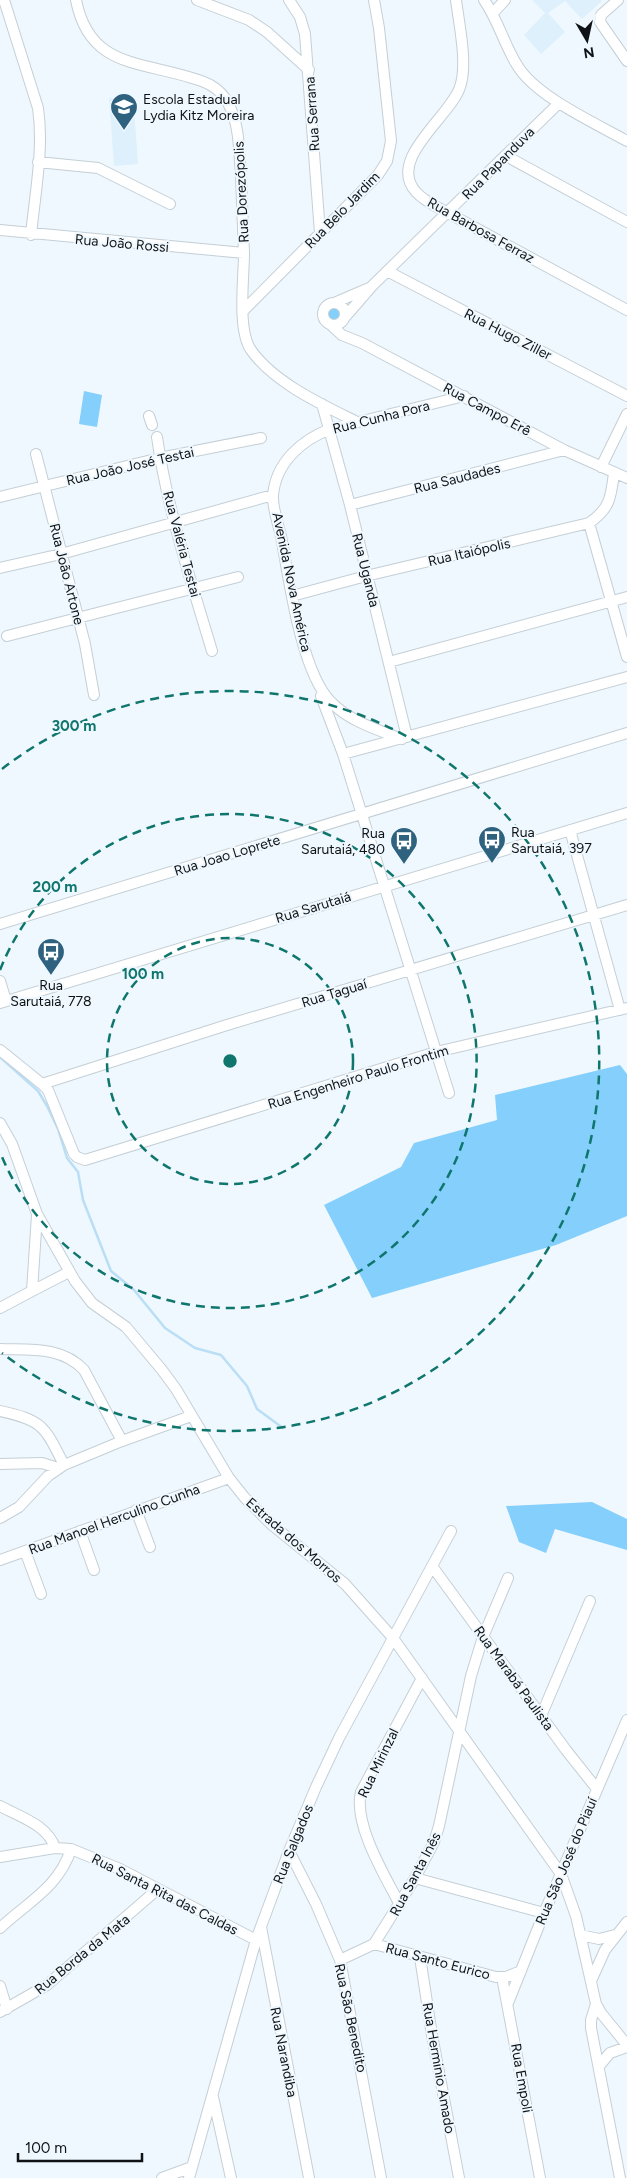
<svg xmlns="http://www.w3.org/2000/svg" width="627" height="2178" viewBox="0 0 627 2178" font-family="Figtree,sans-serif">
	<style>
		.built { fill: #ddf0fc }
		.green { fill: #85cffc }
		.lines { fill: none; stroke-linecap: round; stroke-linejoin: round }
		.stream { stroke: #badef5; stroke-width: 2.5 }
		.minor-casing { stroke: #c4cfd6; stroke-width: 12 }
		.minor { stroke: #fff; stroke-width: 10 }
		.ring { fill: none; stroke: #0f766e; stroke-width: 2.5; stroke-dasharray: 9 6 }
		.labels { text-anchor: middle; stroke-width: 4; stroke-linejoin: round; paint-order: stroke }
		.poi-label { font-size: 14px; fill: #0f1315; stroke: #eff8fe; text-anchor: start }
		.street-label { font-size: 14px; fill: #0f1315; stroke: #eff8fe }
		.centre { fill: #0f766e; stroke: #eff8fe; stroke-width: 2.5 }
		.ring-label { font-size: 15px; text-anchor: middle; font-weight: bold; fill: #0f766e; stroke: #eff8fe; stroke-width: 4; stroke-linejoin: round; paint-order: stroke }
	</style>
	<rect width="100%" height="100%" fill="#eff8fe"/>
	<path class="built" d="M532 0H601L602 1 582 19 565 1 548 13 565 32 541 54 524 35 545 13Z
		M133 96 138 164 114 166 109 98Z"/>
	<path class="green" d="M323 314a11 11 0 1 1 22 0a11 11 0 1 1-22 0Z
		M84 391 102 395 97 427 79 424Z
		M620 1065 627 1074V1216L556 1245 372 1298 324 1205 401 1167 414 1143 497 1120 495 1095Z
		M592 1502 627 1519V1550L555 1529 546 1553 519 1542 506 1506Z"/>
	<g class="lines">
		<path class="stream" d="M0 1057 38 1091 47 1106 58 1129 67 1158 78 1172 83 1200 111 1271 134 1290 165 1328 195 1348 221 1355 247 1386 257 1409 283 1428"/>
		<defs>
			<path id="minor" d="M4 0 38 108C44 149 35 193 31 235
				M76 0C89 67 139 61 192 78 207 82 220 88 228 103 240 125 239 152 241 177 242 202 243 228 244 253 244 278 237 330 251 350 274 383 323 405 357 422
				M197 0 249 20 267 32 309 70
				M289 0 300 17 305 34 320 233
				M456 0C459 24 468 64 460 87 451 116 386 159 416 192 424 201 437 207 448 213L627 310
				M484 0C498 20 504 44 517 65 535 96 595 123 627 141
				M618 0 601 15 600 22 627 61
				M493 13 505 0
				M506 156 627 222
				M38 162 98 168 170 204
				M0 230 244 253
				M389 272 627 396
				M323 314a11 11 0 1 1 22 0a11 11 0 1 1-22 0Z
				M334 303 369 288
				M244 310 378 175 387 161 391 141 379 28 374 0
				M346 316 372 286 559 103
				M331 325 342 335 362 343 564 450 627 478
				M322 404 350 505 407 737
				M149 416 152 425
				M157 437C167 509 191 581 212 651
				M36 454 85 644 94 695
				M601 467 627 414
				M0 497 160 458 261 438
				M350 505 564 450
				M589 523 627 657
				M0 568 61 554 273 495
				M292 596 366 576 589 523C610 509 611 497 614 473
				M7 636 238 577
				M389 662 627 597
				M321 696 343 754 449 1093
				M402 739C378 730 349 721 331 702 301 672 289 579 281 536 278 523 272 507 273 495 276 462 302 440 330 429L464 396
				M343 754 627 677
				M570 830 620 1010
				M0 924 627 733
				M0 981 6 1001
				M0 1003 627 813
				M0 1050 42 1084 48 1090 74 1154 77 1157 85 1160 436 1052 627 1008
				M42 1084 227 1025 627 905
				M0 1123 12 1144 37 1214 75 1281 92 1303 126 1327 162 1370 176 1389 229 1478 245 1498 271 1524 345 1584 393 1638 561 1874 576 1916 596 2004 601 2013 627 2045
				M32 1291 69 1272
				M0 1308 32 1291 37 1215
				M0 1349C30 1350 62 1346 84 1370L122 1441
				M0 1411C43 1420 45 1427 64 1465
				M0 1464 42 1463 58 1468
				M136 1510 150 1547
				M0 1518 19 1507 48 1476 64 1465 122 1441 191 1416
				M80 1531 94 1570
				M25 1551 41 1594
				M0 1560 229 1478
				M432 1566 566 1750 597 1789
				M541 1716 590 1601
				M0 1806C20 1817 48 1825 55 1848L71 1849 120 1869 256 1940
				M289 1851 316 1904 340 1960 381 2178
				M0 1857 55 1848
				M415 1878 544 1913
				M400 1905C385 1876 353 1824 361 1792L422 1678
				M261 1927 309 2178
				M0 1928C28 1902 59 1887 71 1849
				M580 1935 599 1939 615 1935
				M374 1944 496 1977H506L521 1971
				M420 1957 432 2035 459 2178
				M340 1960 374 1944 415 1878 434 1842 439 1826 471 1676 483 1637 508 1578
				M502 1977 540 2178
				M591 1981 605 1950 627 1922
				M0 1986 7 2009
				M508 2003 544 1913 627 1720
				M596 2004 591 2020V2028L620 2178
				M0 2012 47 1985 158 1889
				M599 2066 610 2053 627 2047
				M213 2097 231 2178
				M162 2178 192 2167
				M189 2178 256 1940 289 1851 316 1787 339 1738 451 1531"/>
		</defs>
		<use href="#minor" class="minor-casing"/>
		<use href="#minor" class="minor"/>
	</g>
	<g class="ring">
		<circle cx="230" cy="1061" r="123"/>
		<path d="M0 970A247 247 0 1 1 0 1152"/>
		<path d="M2 769A370 370 0 1 1 2 1353"/>
	</g>
	<defs>
		<symbol id="school-pin" viewBox="-11 -11 22 30"><path d="M0 17L-7.5 6A9.5 9.5 0 1 1 7.5 6Z" fill="#2f627f" stroke="#eff8fe"/><path d="M0-5L7-2L0 1L-7-2ZM-4 1L0 2.5L4 1V4Q0 6-4 4Z" fill="#fff"/></symbol>
		<symbol id="bus-pin" viewBox="-11 -11 22 30"><path d="M0 17L-7.5 6A9.5 9.5 0 1 1 7.5 6Z" fill="#2f627f" stroke="#eff8fe"/><path d="M-5-6H5V4H4V6H2V4H-2V6H-4V4H-5ZM-3.5-4V0h7V-4ZM-3.5 1.2v1.5H-2V1.2ZM2 1.2v1.5H3.5V1.2Z" fill="#fff"/></symbol>
	</defs>
	<g fill-rule="evenodd">
		<use href="#school-pin" x="108" y="91" width="32" height="43"/>
		<use href="#bus-pin" x="476" y="824" width="32" height="43"/>
		<use href="#bus-pin" x="388" y="825" width="32" height="43"/>
		<use href="#bus-pin" x="35" y="936" width="32" height="43"/>
	</g>
	<g class="labels">
		<g class="poi-label">
			<text x="143" y="104">Escola Estadual<tspan x="143" dy="16">Lydia Kitz Moreira</tspan></text>
			<text x="511" y="837">Rua<tspan x="511" dy="16">Sarutaiá, 397</tspan></text>
			<text x="385" y="838" text-anchor="end">Rua<tspan x="385" dy="16">Sarutaiá, 480</tspan></text>
			<text x="51" y="990" text-anchor="middle">Rua<tspan x="51" dy="16">Sarutaiá, 778</tspan></text>
		</g>
		<g class="street-label">
			<text transform="translate(312 114) rotate(-94)" y="5">Rua Serrana</text>
			<text transform="translate(498 163) rotate(-45)" y="5">Rua Papanduva</text>
			<text transform="translate(241 192) rotate(-93)" y="5">Rua Dorezópolis</text>
			<text transform="translate(342 210) rotate(-46)" y="5">Rua Belo Jardim</text>
			<text transform="translate(481 230) rotate(29)" y="5">Rua Barbosa Ferraz</text>
			<text transform="translate(122 243) rotate(5)" y="5">Rua João Rossi</text>
			<text transform="translate(508 334) rotate(27)" y="5">Rua Hugo Ziller</text>
			<text transform="translate(487 409) rotate(28)" y="5">Rua Campo Erê</text>
			<text transform="translate(381 417) rotate(-14)" y="5">Rua Cunha Pora</text>
			<text transform="translate(130 466) rotate(-13)" y="5">Rua João José Testai</text>
			<text transform="translate(457 478) rotate(-14)" y="5">Rua Saudades</text>
			<text transform="translate(182 544) rotate(75)" y="5">Rua Valéria Testai</text>
			<text transform="translate(469 552) rotate(-13)" y="5">Rua Itaiópolis</text>
			<text transform="translate(366 570) rotate(76)" y="5">Rua Uganda</text>
			<text transform="translate(67 574) rotate(76)" y="5">Rua João Artone</text>
			<text transform="translate(292 582) rotate(78)" y="5">Avenida Nova América</text>
			<text transform="translate(227 855) rotate(-17)" y="5">Rua Joao Loprete</text>
			<text transform="translate(313 907) rotate(-17)" y="5">Rua Sarutaiá</text>
			<text transform="translate(334 993) rotate(-17)" y="5">Rua Taguaí</text>
			<text transform="translate(358 1077) rotate(-17)" y="5">Rua Engenheiro Paulo Frontim</text>
			<text transform="translate(114 1519) rotate(-20)" y="5">Rua Manoel Herculino Cunha</text>
			<text transform="translate(294 1540) rotate(41)" y="5">Estrada dos Morros</text>
			<text transform="translate(514 1678) rotate(54)" y="5">Rua Marabá Paulista</text>
			<text transform="translate(378 1763) rotate(-64)" y="5">Rua Mirinzal</text>
			<text transform="translate(293 1844) rotate(-68)" y="5">Rua Salgados</text>
			<text transform="translate(566 1861) rotate(-67)" y="5">Rua São José do Piauí</text>
			<text transform="translate(415 1874) rotate(-62)" y="5">Rua Santa Inês</text>
			<text transform="translate(165 1894) rotate(27)" y="5">Rua Santa Rita das Caldas</text>
			<text transform="translate(82 1954) rotate(-39)" y="5">Rua Borda da Mata</text>
			<text transform="translate(438 1961) rotate(15)" y="5">Rua Santo Eurico</text>
			<text transform="translate(351 2018) rotate(78)" y="5">Rua São Benedito</text>
			<text transform="translate(284 2052) rotate(79)" y="5">Rua Narandiba</text>
			<text transform="translate(439 2068) rotate(80)" y="5">Rua Herminio Amado</text>
			<text transform="translate(522 2078) rotate(80)" y="5">Rua Empoli</text>
		</g>
	</g>
	<circle cx="230" cy="1061" r="8" class="centre"/>
	<g class="ring-label">
		<text x="74" y="731">300 m</text>
		<text x="55" y="892">200 m</text>
		<text x="143" y="979">100 m</text>
	</g>
	<g transform="translate(587 40) rotate(171)" stroke="#eff8fe" stroke-width="4" paint-order="stroke">
	<path d="M0-4L9 19L0 12L-9 19Z" fill="#0f1315"/>
	<text y="-8" font-size="14" font-weight="bold" text-anchor="middle" fill="#0f1315">N</text>
	</g>
	<path d="M18 2153v8h124v-8" fill="none" stroke="#0f1315" stroke-width="2.5"/>
	<text x="25" y="2153" font-size="15" fill="#0f1315" stroke="#eff8fe" stroke-width="4" paint-order="stroke">100 m</text>
</svg>
